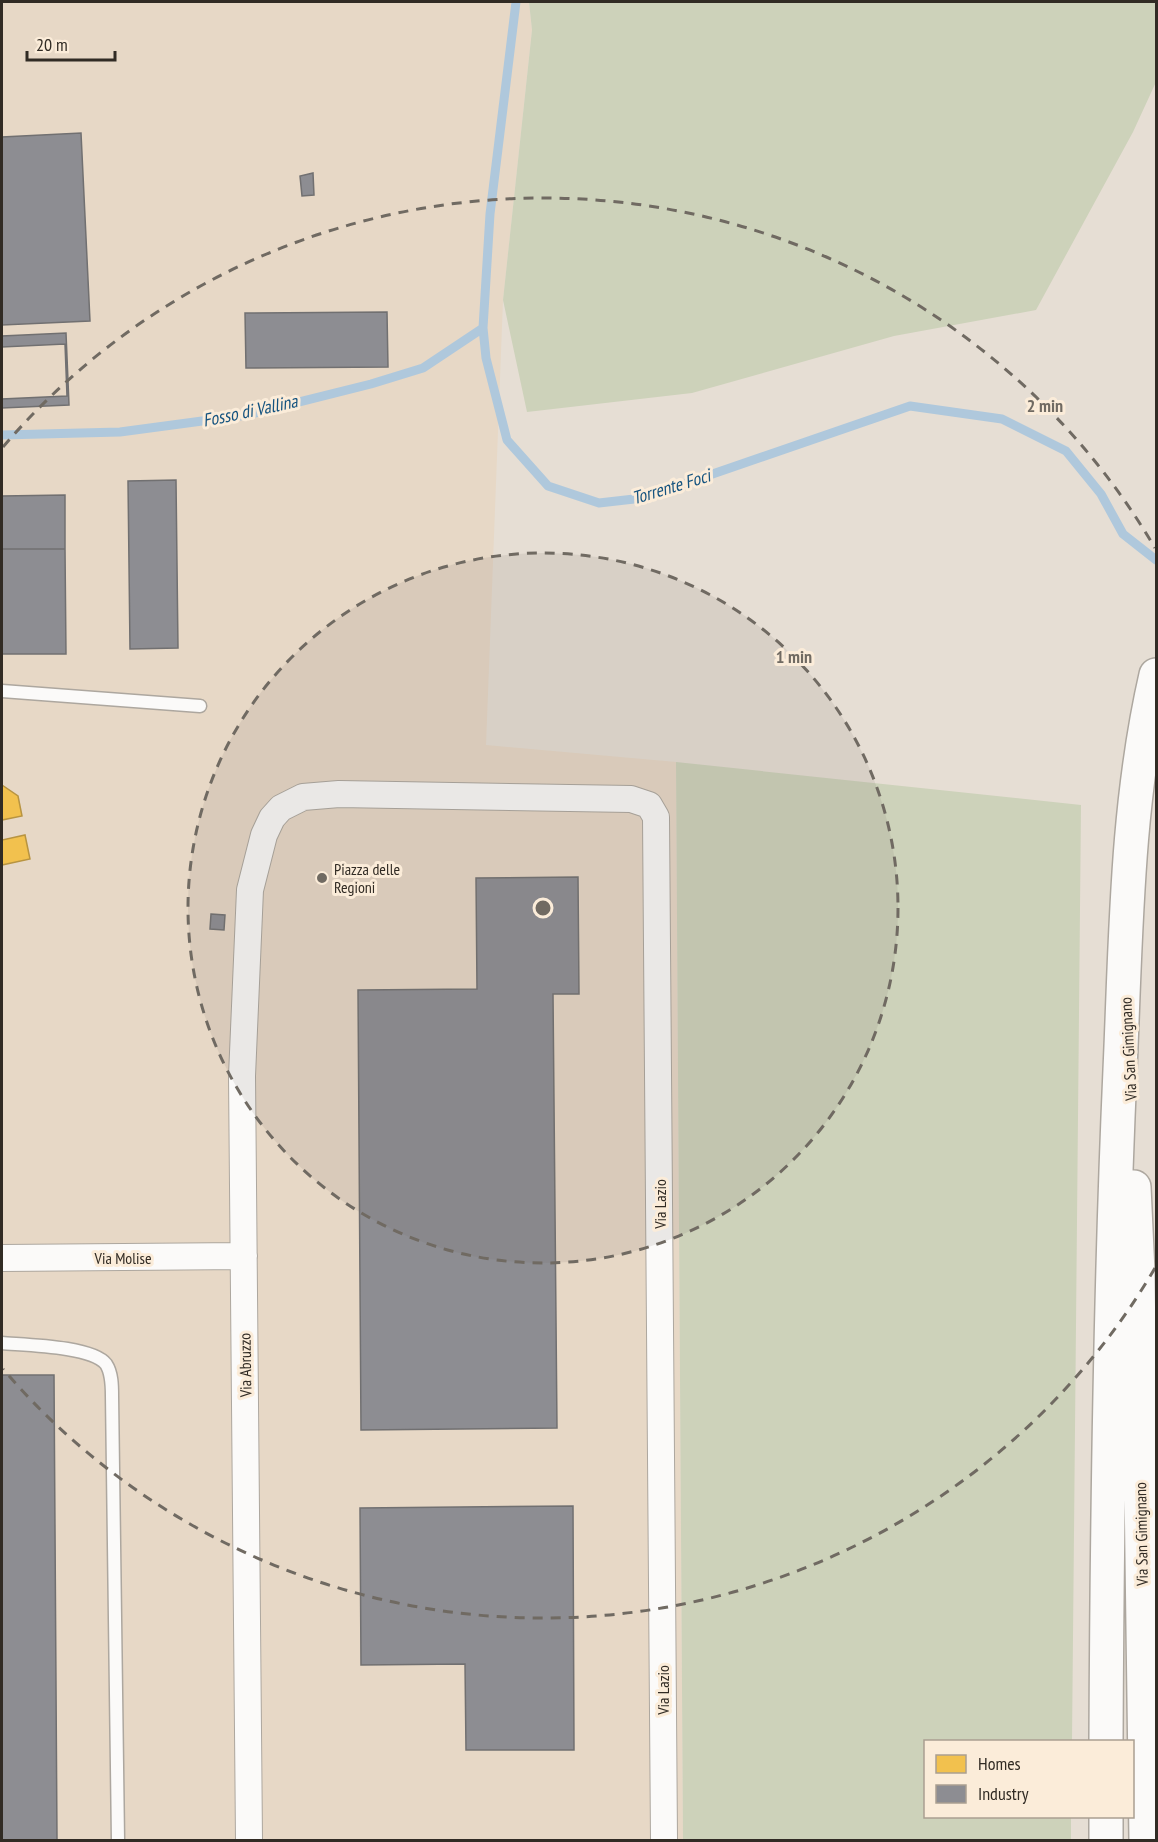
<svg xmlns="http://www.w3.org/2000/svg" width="1158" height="1842" viewBox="0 0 1158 1842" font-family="'PT Sans Narrow',sans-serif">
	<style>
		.built { fill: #e7d8c6 }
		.green { fill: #cdd2ba }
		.homes { fill: #f2c14e; stroke: #b89441; stroke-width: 1.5 }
		.industry { fill: #8d8d92; stroke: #717071; stroke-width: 1.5 }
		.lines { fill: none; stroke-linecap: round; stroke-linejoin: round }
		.stream { stroke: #afc8dc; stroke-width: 9 }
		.service-casing { stroke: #ada79f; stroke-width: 15 }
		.minor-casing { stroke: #ada79f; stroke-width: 28 }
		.secondary-casing { stroke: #ada79f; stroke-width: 36 }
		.service { stroke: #fbfaf9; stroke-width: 12 }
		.minor { stroke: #fbfaf9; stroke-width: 26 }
		.secondary { stroke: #fbfaf9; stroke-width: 33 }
		.ring { fill: none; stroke: #706a62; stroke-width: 3; stroke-dasharray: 10 8 }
		.poi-dot { fill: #706a62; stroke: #fbecd9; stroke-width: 2 }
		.labels { text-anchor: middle; stroke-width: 6; stroke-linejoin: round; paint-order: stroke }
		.poi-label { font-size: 16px; fill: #312b24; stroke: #fbecd9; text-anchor: start }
		.street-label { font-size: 16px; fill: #312b24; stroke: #fbecd9 }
		.water-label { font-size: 18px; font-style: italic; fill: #15537f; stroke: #fbecd9 }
		.centre { fill: #706a62; stroke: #fbecd9; stroke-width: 3 }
		.ring-label { font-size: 18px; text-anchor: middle; font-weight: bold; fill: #706a62; stroke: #fbecd9; stroke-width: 6; stroke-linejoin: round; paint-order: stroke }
	</style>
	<rect width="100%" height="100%" fill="#e6ded4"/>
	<path class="built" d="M2 2H529L532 30 503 300 486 745 676 762 683 1840H2Z"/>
	<path class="green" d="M529 2H1156V82L1133 132 1036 310 894 336 692 393 527 412 503 300 532 30Z
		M676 762 1081 805 1072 1741 926 1742V1816L1071 1817V1840H683Z"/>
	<path class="homes" d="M2 785 18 796 22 816 2 820Z
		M25 835 30 859 2 865V840Z"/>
	<path class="industry" d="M81 133 90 321 2 325V137Z
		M313 173 314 195 302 196 300 176Z
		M387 312 388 367 246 368 245 313Z
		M66 333 69 405 2 408V399L67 396 65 344 2 347V336Z
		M176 480 178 648 130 649 128 481Z
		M65 495V549H2V496Z
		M2 549H65L66 654H2Z
		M578 877 579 994H553L557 1428 361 1430 358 990 477 989 476 878Z
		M211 914 225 915 224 930 210 929Z
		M2 1375H54L57 1840H2Z
		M573 1506 574 1750H466L465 1664 361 1665 360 1508Z"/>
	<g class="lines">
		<path class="stream" d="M516 2 490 214 483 328 486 358 507 440 548 486 599 503 643 498 910 406 1002 419 1066 451 1101 494 1123 534 1156 560
			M2 435 120 432 247 415 371 384 423 368 483 328"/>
		<defs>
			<path id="service" d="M2 691 200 706
				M2 1343C24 1345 92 1346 106 1364 112 1373 112 1386 112 1396L118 1840"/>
			<path id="minor" d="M2 1258 244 1256
				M249 1840 242 1076 250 890 264 835 272 818 281 808 303 797 339 794 631 799 649 805 656 817 664 1840"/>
			<path id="secondary" d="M1134 1187 1138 1272 1146 1840
				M1106 1742C1107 1518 1110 1294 1120 1070 1126 937 1126 806 1156 675
				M1106 1840V1816"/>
		</defs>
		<use href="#service" class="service-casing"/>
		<use href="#minor" class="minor-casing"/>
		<use href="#secondary" class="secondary-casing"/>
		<use href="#service" class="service"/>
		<use href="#minor" class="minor"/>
		<use href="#secondary" class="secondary"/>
	</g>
	<circle cx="543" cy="908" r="355" fill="#706a62" fill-opacity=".12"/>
	<g class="ring">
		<circle cx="543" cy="908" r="355"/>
		<path d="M1155 1268A710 710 0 0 1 3 1369M3 447A710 710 0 0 1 1155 548"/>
	</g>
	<circle class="poi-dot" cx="322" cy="878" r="6"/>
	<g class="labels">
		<g class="poi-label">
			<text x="334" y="875">Piazza delle<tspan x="334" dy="18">Regioni</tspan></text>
		</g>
		<g class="street-label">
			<text transform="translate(1128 1049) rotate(-93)" y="6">Via San Gimignano</text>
			<text transform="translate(660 1204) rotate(-90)" y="6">Via Lazio</text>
			<text x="123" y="1264">Via Molise</text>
			<text transform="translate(245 1365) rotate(-91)" y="6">Via Abruzzo</text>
			<text transform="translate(1141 1534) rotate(-91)" y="6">Via San Gimignano</text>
			<text transform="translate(663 1690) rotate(-90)" y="6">Via Lazio</text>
		</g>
		<g class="water-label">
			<text transform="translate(250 411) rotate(-12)" y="6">Fosso di Vallina</text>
			<text transform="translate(671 487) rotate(-17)" y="6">Torrente Foci</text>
		</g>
	</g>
	<circle cx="543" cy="908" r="9" class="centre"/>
	<g class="ring-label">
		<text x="1045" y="412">2 min</text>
		<text x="794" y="663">1 min</text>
	</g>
	<rect width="1158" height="1842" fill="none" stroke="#312b24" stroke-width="6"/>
	<rect x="924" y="1740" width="210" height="78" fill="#fbecd9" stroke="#aa9f91" stroke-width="1.5"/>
	<rect x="936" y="1755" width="30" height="18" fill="#f2c14e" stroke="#aa9f91" stroke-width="1.5"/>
	<text x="978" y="1770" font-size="18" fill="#312b24">Homes</text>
	<rect x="936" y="1785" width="30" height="18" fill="#8d8d92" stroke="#aa9f91" stroke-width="1.5"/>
	<text x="978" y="1800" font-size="18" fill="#312b24">Industry</text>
	<path d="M27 51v9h88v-9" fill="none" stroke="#312b24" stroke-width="3"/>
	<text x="36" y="51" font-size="18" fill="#312b24" stroke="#fbecd9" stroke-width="4.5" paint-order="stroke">20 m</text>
</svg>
